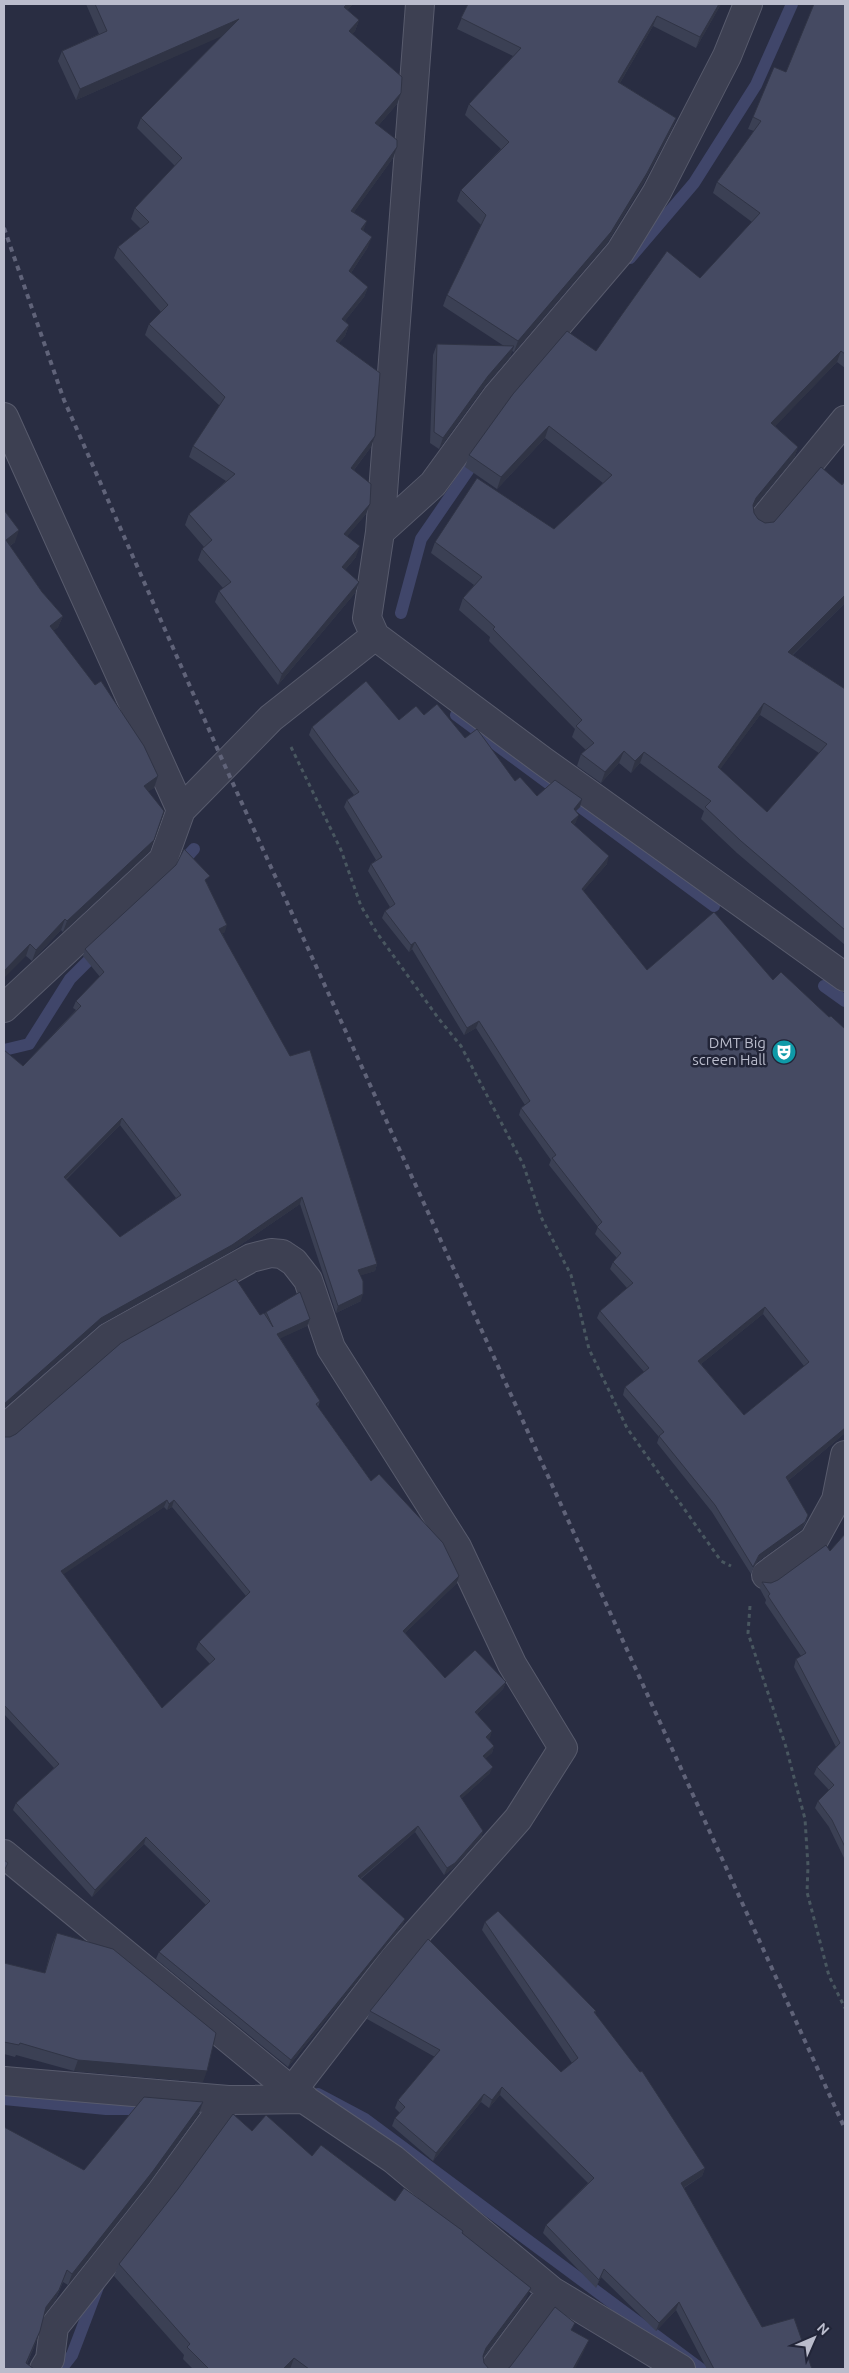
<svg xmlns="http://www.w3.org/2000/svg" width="849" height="2373" viewBox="0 0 849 2373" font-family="Ubuntu,sans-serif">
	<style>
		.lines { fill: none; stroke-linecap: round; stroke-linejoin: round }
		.stream { stroke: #40466a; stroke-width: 12 }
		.street-casing { stroke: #585b6d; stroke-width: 30 }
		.path { stroke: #495760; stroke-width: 3; stroke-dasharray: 4 4; stroke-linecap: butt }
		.street { stroke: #3d4052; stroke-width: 28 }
		.rail { stroke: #606379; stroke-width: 4; stroke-dasharray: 5 5; stroke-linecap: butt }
		.wall { fill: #3b4054; fill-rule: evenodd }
		.shaded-wall { fill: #303445 }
		.building { fill: #454a62; stroke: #303445; fill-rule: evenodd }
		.labels { text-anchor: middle; stroke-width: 5; stroke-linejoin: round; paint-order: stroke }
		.poi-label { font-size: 15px; fill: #babccc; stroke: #222538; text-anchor: end }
	</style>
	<rect width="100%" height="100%" fill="#292d42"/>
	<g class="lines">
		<path class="stream" d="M630 258 694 183 756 85 792 4
			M401 613 421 539 478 456
			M456 715 714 906
			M178 867 194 849
			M824 986 845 1001
			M4 1050 29 1044 70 979 98 951
			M318 2094 365 2119 701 2369
			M4 2099 106 2109H133L150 2113
			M61 2369 72 2355 99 2284"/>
		<defs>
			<path id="street" d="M420 4 380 532 367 618 375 636 543 761 845 977
				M4 417 181 810
				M764 519 845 420
				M380 532 433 484 497 396 620 252 657 192 727 56 748 4
				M4 1008 163 860 181 810 271 718 375 636
				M4 1429 109 1337 251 1258 271 1253 282 1254 294 1262 308 1280 331 1348 457 1547 512 1664 563 1748 518 1819 394 1959 292 2091
				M766 1575 814 1540 836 1500 845 1455
				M4 1854 292 2091 393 2159 552 2291 681 2369
				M4 2081 228 2100 305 2099
				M44 2369 50 2359 54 2327 161 2192 228 2100
				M494 2369 552 2291"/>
		</defs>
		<use href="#street" class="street-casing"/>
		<path class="path" d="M291 747 341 850 361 906 377 933 439 1019 461 1046 523 1164 542 1219 571 1275 589 1349 627 1428 721 1561 731 1566
			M750 1606 748 1633 786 1747 805 1819 808 1866 807 1892 829 1976 845 2008"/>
		<use href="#street" class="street"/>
		<path class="rail" d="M4 228 64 400 225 766 845 2129"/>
	</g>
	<path class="wall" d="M86 4H353L347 10 359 20 355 31 352 34 401 93 397 104 378 126 397 147 393 158 354 212 363 230 368 247 351 273 368 287 364 297 345 321 349 325 345 336 339 343 371 447 354 470 366 514 347 536 356 557 345 570 359 582 355 593 278 685 215 602 219 591 223 588 198 560 202 549 204 547 185 525 189 514 226 481 189 457 193 446 220 406 145 335 149 324 161 312 114 258 118 247 141 229 131 219 135 208 175 166 137 128 141 118 223 35 76 100 58 61 62 51 99 34Z
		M468 4H721L696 48 653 26 620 83 676 118 672 129 643 184 607 243 514 352 512 351 510 357 484 387 439 449 430 443 433 355 437 344 504 346 443 306 447 295 481 225 457 201 461 190 501 149 465 115 469 104 513 56 457 29Z
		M845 4V368L837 362 775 426 798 447 794 458 753 508 754 513 758 519 765 523 774 522 842 485 845 481V603L793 655 845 689V945L737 853 701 819 704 811 640 763 631 773 619 763 601 783 577 766 581 754 586 750 572 737 575 729 489 641 490 637 459 610 463 598 474 585 431 553 435 542 554 529 603 483 545 438 497 489 465 467 469 455 596 351 700 278 752 222 713 193 717 182 754 131 748 129 753 117 786 72ZM760 715 819 753 767 812 720 769Z
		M4 510 15 542 10 546 42 592 63 616 58 627 53 631 158 776 154 788 148 791 150 851 63 932 61 930 32 961 26 956Z
		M424 715 465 738 515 781 537 796 582 799 580 807 575 811 576 822 573 825 607 864 583 891 845 1433 788 1481 808 1515 806 1522 802 1529 756 1563 751 1574 712 1512 657 1443 659 1437 623 1395 625 1387 644 1372 597 1318 600 1311 627 1288 610 1269 613 1262 617 1258 595 1234 598 1227 549 1165 551 1160 519 1115 521 1108 525 1105 476 1028 464 1035 412 949 409 952 382 918 385 911 390 907 368 871 371 864 376 860 344 807 347 800 354 795 309 735 312 727 399 720ZM763 1314 804 1366 744 1415 701 1364Z
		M207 883 225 932 222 933 377 1264 375 1271 361 1275V1301L336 1313 300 1204 230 1252 99 1325 4 1408V1050L23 1066 76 1010 73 1008 76 1001 100 977 83 956 85 949ZM120 1125 176 1198 120 1237 66 1180Z
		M266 1312 310 1319 307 1326 280 1338 320 1401 318 1407 371 1481 457 1583 405 1633 445 1678 506 1682 503 1689 477 1714 490 1738 488 1739 494 1746 492 1753 485 1758 490 1773 461 1799 483 1831 481 1838 452 1869 444 1875 415 1832 361 1879 405 1919 402 1926 288 2067 156 1959 159 1952 206 1905 144 1844 92 1897 13 1810 16 1803 54 1768 4 1714V1437H10L260 1315 265 1314ZM164 1507 167 1510 172 1507 246 1596 199 1642 196 1649 210 1664 162 1708 63 1574Z
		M845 1534V1860L829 1827 815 1808 818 1801 829 1790 814 1774 817 1767 836 1747 794 1667 796 1659 801 1656 765 1603 766 1600 760 1589 762 1582 771 1583 778 1580 830 1551Z
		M485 1922 596 2011 595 2013 705 2168 702 2176 684 2188 762 2327 812 2369H707L676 2310 656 2331 601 2277 596 2288 543 2233 546 2225 588 2183 500 2095 489 2108 481 2102 433 2161 392 2126 395 2118 400 2113 395 2108 398 2100 435 2057 367 2019 370 2011 561 2072 572 2063 482 1930Z
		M57 1933 203 2082 74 2071 16 2055 15 2057 4 2054V1963L45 1973 52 1945Z
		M203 2102 199 2113 149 2183 68 2285 63 2282 55 2301 44 2315 36 2342 27 2364 4 2369 84 2170Z
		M252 2131 312 2156 395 2201 463 2231 462 2234 526 2299 483 2358 484 2363 489 2369H193L183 2359 184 2355 114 2276 119 2264Z"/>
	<path class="shaded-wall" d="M347 4H353L340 18 344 7Z
		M719 4H721L696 48 700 37Z
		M657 16 653 26 614 93 618 82Z
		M239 19 236 30 76 100 80 89Z
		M359 20 355 31 346 42 349 31Z
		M401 93 397 104 371 134 375 123Z
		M676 118 672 129 643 184 607 243 514 352 518 341Z
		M397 147 393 158 347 222 351 211Z
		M367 221 363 232 361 229Z
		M372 237 368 247 345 282 349 271Z
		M368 287 364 297 338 330 342 319Z
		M349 325 345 336 332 352 336 341Z
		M514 346 510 357 484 387 439 449 443 438 488 376Z
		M841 351 837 362 767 435 771 423Z
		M549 426 545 438 497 489 501 477Z
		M375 436 371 447 347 479 351 468Z
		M798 447 794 458 752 509 749 517 756 498Z
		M370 504 366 514 340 545 344 534Z
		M19 530 15 542 4 550 6 540Z
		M360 546 356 557 338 578 342 567Z
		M359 582 355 593 278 685 282 674Z
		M845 595V603L784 663 788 652Z
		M63 616 58 627 45 638 50 626Z
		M764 703 760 715 714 778 718 767Z
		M624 751 619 763 601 783 605 772Z
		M644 752 640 763 631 773 635 761Z
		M158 776 154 788 140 797 144 786Z
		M582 799 580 807 571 816 574 809Z
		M579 815 576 822 568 829 571 822Z
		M154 840 150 851 63 932 67 921Z
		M609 856 607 864 579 896 582 889Z
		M65 919 61 930 32 961 36 950Z
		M227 925 225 932 217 936 219 929Z
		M415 942 412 949 409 952 411 945Z
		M30 944 26 956 4 978V971Z
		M479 1021 476 1028 464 1035 467 1028Z
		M122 1118 120 1125 61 1184 64 1177Z
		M302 1197 300 1204 230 1252 99 1325 4 1408V1404L101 1318Z
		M377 1264 375 1271 356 1277 358 1270Z
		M363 1294 361 1301 336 1313 338 1306Z
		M765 1307 763 1314 696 1368 698 1361Z
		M310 1319 307 1326 275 1341 277 1334Z
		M845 1428V1433L783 1485 786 1477Z
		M167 1500 164 1507 58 1578 61 1571Z
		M174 1500 172 1507 167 1510 169 1504Z
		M808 1515 802 1529 756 1563 751 1574 759 1555Z
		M459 1576 457 1583 400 1638 403 1631Z
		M506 1682 503 1689 473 1718 475 1712Z
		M492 1731 490 1738 484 1743 486 1737Z
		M494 1746 492 1753 481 1763 483 1756Z
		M493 1767 490 1773 457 1803 460 1796Z
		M418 1826 415 1832 355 1883 358 1876Z
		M483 1831 481 1838 452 1869 444 1875 447 1868Z
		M146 1837 144 1844 92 1897 95 1890Z
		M405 1919 402 1926 288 2067 291 2060Z
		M78 2060 207 2071 203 2082 74 2071Z
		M502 2087 500 2095 489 2108 492 2100Z
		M484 2094 481 2102 433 2161 436 2153Z
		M203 2102 199 2113 149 2183 68 2285 72 2274Z
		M705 2168 702 2176 678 2191 681 2183Z
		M604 2269 601 2277 596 2288 599 2280Z
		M67 2270 55 2301 42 2318 46 2307Z
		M531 2288 526 2299 481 2360 486 2348Z
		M679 2302 676 2310 656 2331 659 2323Z
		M40 2331 36 2342 24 2369 26 2363Z
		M589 2340 584 2351 575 2369H573Z
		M294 2358 290 2369H283Z"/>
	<path class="building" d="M95 4H347L344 7 359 20 349 31 402 77 401 93 375 123 397 140V147L351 211 367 221 361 229 372 237 349 271 368 287 342 319 349 325 336 341 380 373 375 436 351 468 371 484 370 504 344 534 360 546 342 567 359 582 282 674 219 591 231 582 202 549 212 540 189 514 235 474 193 446 225 397 149 324 168 305 118 247 149 222 135 208 182 158 141 118 239 19 80 89 62 51 107 31Z
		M468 4H719L700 37 657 16 618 82 676 118 647 173 611 232 518 341 447 295 486 215 461 190 509 142 469 104 521 48 461 18Z
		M814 4H845V354L841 351 771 423 798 447 756 498 753 505 754 513 758 519 765 523 774 522 821 467 842 485 845 481V595L788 652 845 689V930L741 841 705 807 711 801 644 752 635 761 624 751 605 772 581 754 594 743 576 726 582 720 493 629 495 627 463 598 482 577 435 542 477 478 554 529 612 475 549 426 501 477 469 455 513 394 567 331 596 351 667 251 700 278 760 213 717 182 761 121 753 117 774 67 786 72ZM764 703 827 744 767 812 718 767Z
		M437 344 514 346 488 376 443 438 434 432Z
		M4 510 19 530 6 540 42 592 63 616 50 626 95 685 101 681 144 746 158 776 144 786 164 811 154 840 67 921 65 919 36 950 30 944 4 971Z
		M366 681 399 720 416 706 424 715 437 704 465 738 477 729 515 781 520 777 537 796 555 780 582 799 574 809 579 815 571 822 609 856 582 889 647 970 714 912 773 980 781 972 829 1017 831 1016 845 1029V1428L786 1477 808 1515 805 1522 759 1555 753 1567 715 1505 659 1436 664 1432 625 1387 649 1368 600 1311 633 1283 613 1262 621 1253 597 1227 602 1222 552 1158 556 1155 521 1108 530 1101 479 1021 467 1028 415 942 411 945 385 911 395 904 371 864 382 857 347 800 359 792 312 727ZM765 1307 809 1362 744 1415 698 1361Z
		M184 849 210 876 205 880 227 925 219 929 290 1056 310 1050 377 1264 358 1270 363 1281V1294L338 1306 302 1197 232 1245 101 1318 4 1404V1050L23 1066 81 1006 76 1001 104 972 85 949 176 865ZM122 1118 181 1195 120 1237 64 1177Z
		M236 1279 260 1315 264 1313 273 1327 266 1312 300 1292 310 1319 277 1334 320 1401 316 1404 371 1481 379 1474 443 1543 459 1576 403 1631 445 1678 475 1650 506 1682 475 1712 492 1731 486 1737 494 1746 483 1756 493 1767 460 1796 483 1831 455 1863 447 1868 418 1826 358 1876 405 1919 291 2060 159 1952 210 1901 146 1837 95 1890 16 1803 59 1764 4 1705V1437H10L16 1434 121 1343ZM167 1500 169 1504 174 1500 250 1592 199 1642 215 1659 162 1708 61 1571Z
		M845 1534V1847L832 1820 818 1801 834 1785 817 1767 840 1743 796 1659 806 1653 768 1596 770 1594 762 1582 771 1583 778 1580 826 1545 830 1551Z
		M4 1860 8 1863 4 1871Z
		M498 1911 596 2011 594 2012 640 2072 642 2071 705 2168 681 2183 762 2327 794 2318 812 2369H714L679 2302 659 2323 604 2269 599 2280 546 2225 594 2178 502 2087 492 2100 484 2094 436 2153 395 2118 405 2107 398 2100 440 2050 370 2011 428 1939 561 2072 578 2058 485 1922Z
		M57 1933 113 1949 216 2033 207 2071 78 2060 20 2043 19 2045 4 2042V1963L45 1973Z
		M144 2097 203 2102 153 2171 72 2274 67 2270 59 2290 46 2307 40 2331 26 2363 34 2369H4V2127L84 2170Z
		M233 2114 252 2131 266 2115 312 2156 321 2145 395 2201 404 2188 463 2231 462 2233 531 2288 486 2348 483 2356 484 2363 489 2369H309L294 2358 283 2369H209L187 2347 190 2344 119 2264 178 2189Z
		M555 2307 575 2323 571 2330 589 2340 573 2369H507L510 2367Z"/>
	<defs>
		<symbol id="theatre-disc" viewBox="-11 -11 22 22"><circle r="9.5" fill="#0f9aa8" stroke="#222538"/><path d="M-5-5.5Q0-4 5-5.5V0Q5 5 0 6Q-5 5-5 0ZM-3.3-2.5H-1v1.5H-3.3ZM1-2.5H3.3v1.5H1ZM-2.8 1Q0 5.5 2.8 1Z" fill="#fff"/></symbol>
	</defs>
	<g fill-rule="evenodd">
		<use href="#theatre-disc" x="770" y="1038" width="28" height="28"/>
	</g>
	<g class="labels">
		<g class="poi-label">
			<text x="766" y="1048">DMT Big<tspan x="766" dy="17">screen Hall</tspan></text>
		</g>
	</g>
	<rect width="849" height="2373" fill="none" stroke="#babccc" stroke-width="10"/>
	<g transform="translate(814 2338) rotate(45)" stroke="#222538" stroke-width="4" paint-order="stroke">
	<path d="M0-4L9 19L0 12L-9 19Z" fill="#babccc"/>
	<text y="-8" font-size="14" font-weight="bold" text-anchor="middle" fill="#babccc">N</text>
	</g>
</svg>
